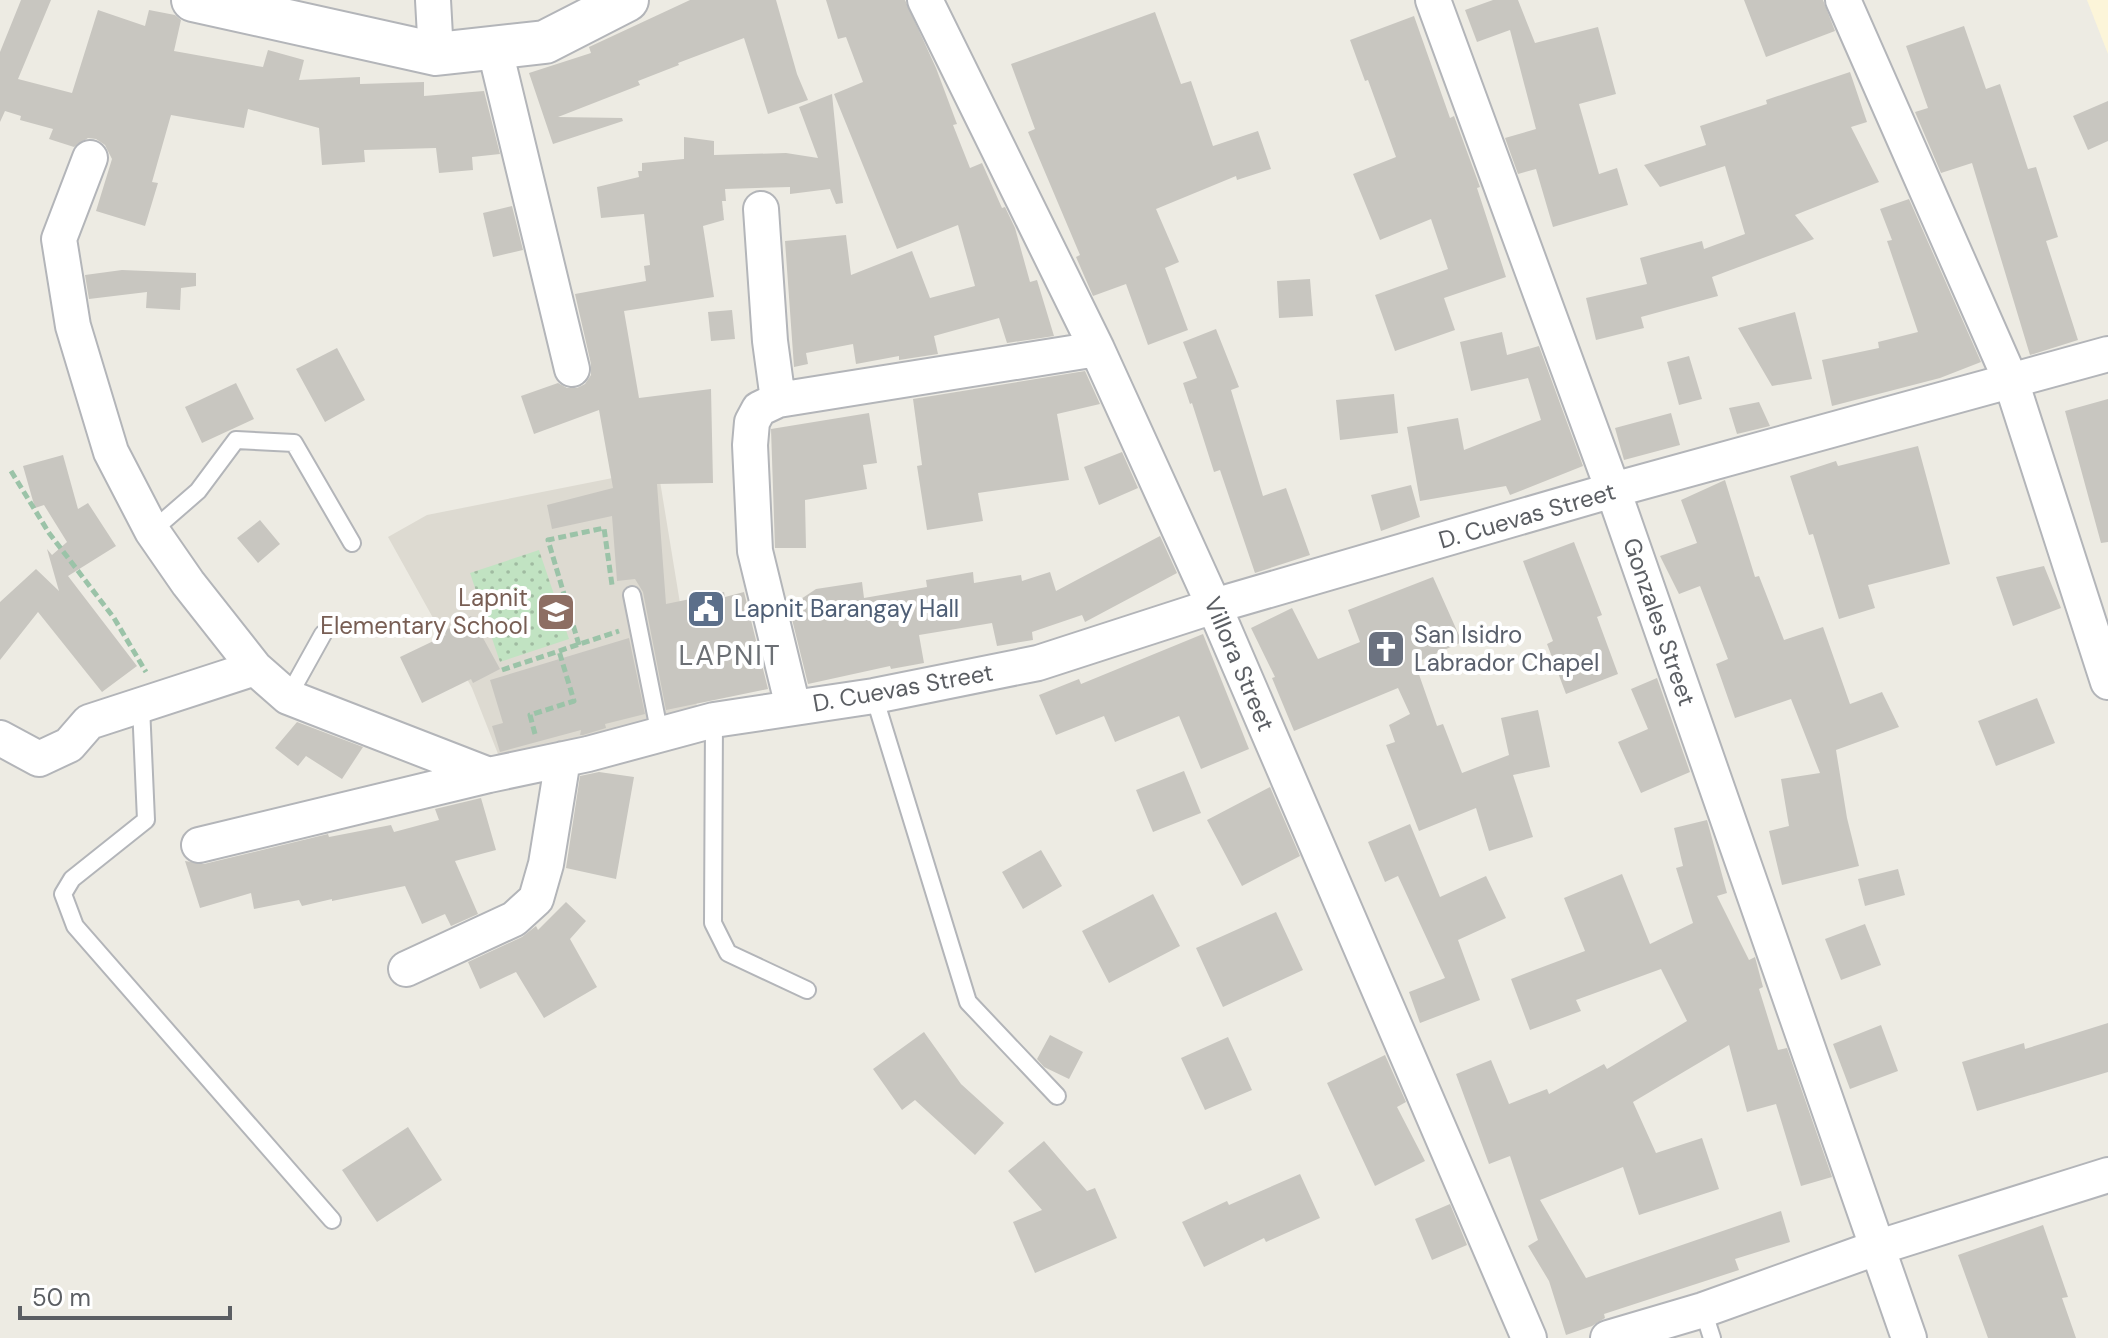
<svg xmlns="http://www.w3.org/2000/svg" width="2108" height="1338" viewBox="0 0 2108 1338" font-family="'DM Sans',sans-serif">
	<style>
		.commercial { fill: #fcf5d9 }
		.education { fill: #dddad1 }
		.garden { fill: url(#garden-dots) }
		.building { fill: #c8c6c0 }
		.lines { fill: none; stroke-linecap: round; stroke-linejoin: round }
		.service-casing { stroke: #b3b5b9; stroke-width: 20 }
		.minor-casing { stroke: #b3b5b9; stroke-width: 38 }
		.tertiary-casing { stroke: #b3b5b9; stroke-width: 46 }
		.path { stroke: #9bc3a8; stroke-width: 5; stroke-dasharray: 8 4; stroke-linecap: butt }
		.service { stroke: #fff; stroke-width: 16 }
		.minor { stroke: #fff; stroke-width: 34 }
		.tertiary { stroke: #fff; stroke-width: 42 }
		.labels { text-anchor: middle; stroke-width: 8; stroke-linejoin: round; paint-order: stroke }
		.street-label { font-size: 24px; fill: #5b5e63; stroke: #fff }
		.education-label { font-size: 24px; fill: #785e54; stroke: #fff; text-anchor: end }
		.service-label { font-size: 24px; fill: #4e5e75; stroke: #fff; text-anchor: start }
		.worship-label { font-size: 24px; fill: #5b616d; stroke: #fff; text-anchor: start }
		.quarter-label { font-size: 28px; letter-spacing: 2px; fill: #6c7075; stroke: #fff }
	</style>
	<defs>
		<pattern id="garden-dots" width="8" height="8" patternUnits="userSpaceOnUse" patternTransform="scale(2)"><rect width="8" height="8" fill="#c1e3c2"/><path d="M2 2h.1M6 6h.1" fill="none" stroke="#a0bba1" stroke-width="1.8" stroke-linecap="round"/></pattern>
	</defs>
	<rect width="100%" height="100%" fill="#edebe3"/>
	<path class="commercial" d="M2087 0H2108V54Z"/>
	<path class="education" d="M658 469 698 713 500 759 472 688 388 537 427 515Z"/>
	<path class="garden" d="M539 550 569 639 500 662 470 573Z"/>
	<path class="building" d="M21 0H51L18 79 72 93 98 10 145 26 149 10 175 15 181 20 174 51 263 67 268 50 304 60 299 80 360 77V84L424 82V96L484 91 500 154 472 157 473 170 439 173 436 148 364 150 365 162 322 165 319 128 248 109 244 128 171 115 152 182 158 183 145 226 96 211 112 159 105 145 96 139 88 138 74 147 49 139 53 129 20 120 21 116 5 111 0 122V52Z
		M690 0H776L797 74 808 100 768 114 744 38 678 63 679 65 638 81 640 85 558 117 622 118 623 121 553 144 529 73 591 53 589 47Z
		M826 0H905L936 68 957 124 953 125 970 168 982 163 1002 208 1005 207 1015 228 1030 282 1037 280 1054 336 1007 343 999 318 934 336 938 354 899 360V356L856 364 853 344 806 353 808 364 794 367 785 241 846 235 851 275 912 251 930 298 975 286 958 225 897 249 834 94 863 82 846 37 838 39Z
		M1493 0H1518L1535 43 1598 27 1616 94 1579 104 1599 174 1617 168 1628 205 1553 227 1536 169 1518 174 1505 138 1536 129 1510 30 1477 42 1465 10Z
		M1744 0H1823L1835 31 1766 57Z
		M1155 12 1181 84 1191 81 1213 146 1258 131 1271 169 1237 180 1236 176 1156 209 1179 262 1165 268 1188 330 1148 345 1126 284 1093 296 1076 257 1080 255 1028 132 1035 129 1011 64Z
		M1414 16 1450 118 1454 116 1480 187 1477 188 1506 277 1444 298 1455 330 1395 351 1375 295 1448 269 1431 219 1380 240 1353 174 1396 157 1368 80 1365 81 1350 40Z
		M1964 26 1986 89 2000 84 2028 169 2036 167 2058 237 2046 241 2078 340 2030 355 1972 163 1941 173 1915 112 1928 108 1906 46Z
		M1850 72 1867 122 1851 127 1879 182 1795 215 1814 239 1712 277 1718 296 1641 317 1644 328 1596 340 1586 298 1647 284 1640 258 1702 241 1704 249 1745 234 1725 166 1660 187 1644 165 1706 145 1700 126 1767 104 1766 100Z
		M832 94 843 203 836 204 830 189 790 194V187L725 189 726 201H722L724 220 703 226 714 297 624 311 639 398 711 389 713 483 657 484 666 604 724 592 725 597 744 592 768 689 666 710 643 592 635 579 617 581 612 516 552 529 547 505 613 488 599 410 534 434 521 396 558 383 567 388H577L585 384 591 375V364L575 294 646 281 644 266 650 265 644 214 601 218 597 187 639 177 638 171H642V163L684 159V137L714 141V155L786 153 818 158 799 107Z
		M2108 101V141L2088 150 2073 116Z
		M1909 199 1981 362 1940 378 1832 406 1822 360 1879 348 1878 342 1918 332 1887 241 1892 240 1880 209Z
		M512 206 523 250 493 257 483 213Z
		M122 270 196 273V286L181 288 180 310 146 308 147 292 89 299 85 275Z
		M1310 279 1313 316 1279 318 1277 281Z
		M732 310 735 339 711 341 708 312Z
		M1795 312 1812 379 1772 386 1738 328Z
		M1216 329 1239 387 1231 390 1263 496 1286 488 1310 555 1255 573 1220 470 1214 472 1192 403 1190 404 1183 383 1197 378 1183 342Z
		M1502 332 1507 355 1539 346 1583 466 1510 495 1506 486 1420 501 1407 427 1458 418 1464 450 1541 420 1528 378 1471 391 1460 342Z
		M337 348 365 400 325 422 296 369Z
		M1689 356 1702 399 1679 405 1667 362Z
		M1085 371 1100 404 1057 414 1069 480 978 493 983 521 927 530 917 466 922 465 913 399Z
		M236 383 254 419 202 443 185 407Z
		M1394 394 1398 433 1340 440 1336 400Z
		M2108 399V542L2101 543 2065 411Z
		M1759 402 1770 426 1737 434 1729 408Z
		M869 413 877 463 863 465 867 489 805 500 806 548H775L771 429Z
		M1671 413 1680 445 1624 460 1615 428Z
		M1918 446 1950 564 1868 585 1875 608 1839 619 1813 534 1809 535 1790 476 1836 461 1838 466Z
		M1122 452 1138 488 1099 505 1084 467Z
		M63 455 78 509 88 503 116 546 68 576 137 666 102 692 38 612 0 660V602L36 569 59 591 47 549 52 555 67 542 44 505 35 508 23 466Z
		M1725 480 1755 577 1759 576 1784 640 1823 627 1850 704 1882 692 1899 727 1836 750 1847 818 1859 866 1782 885 1769 831 1789 826 1781 779 1820 773 1791 699 1735 718 1716 664 1728 659 1700 586 1679 594 1660 556 1697 543 1681 500Z
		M1411 485 1420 517 1381 531 1371 495Z
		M260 520 280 544 258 563 237 538Z
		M1160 536 1177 573 1085 622 1082 615 1032 632 1033 640 997 646 992 623 919 635 924 663 891 669 890 666 808 684 789 607 816 589 862 582 864 598 927 587 926 580 973 572 974 583 1021 575 1022 581 1050 572 1056 591Z
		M1574 542 1602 615 1597 617 1618 674 1566 694 1547 644 1553 641 1523 561Z
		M2044 566 2061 608 2013 626 1996 577Z
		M1433 577 1462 642 1415 663 1437 726 1443 724 1462 773 1509 755 1501 718 1538 710 1550 767 1513 775 1533 837 1489 851 1476 808 1419 831 1386 745 1395 742 1389 725 1410 714 1398 688 1294 731 1272 678 1275 677 1251 628 1292 608 1318 659 1360 642 1348 610Z
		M471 616 500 669 473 683 471 679 422 703 400 657 446 635 444 631Z
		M1203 634 1249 749 1201 769 1179 716 1115 742 1104 716 1056 735 1039 695 1079 679 1081 684Z
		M629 638 645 714 605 724 606 728 583 735H580L581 730 500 752 492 726 503 723 490 680Z
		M1657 678 1690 772 1641 793 1618 742 1648 729 1631 689Z
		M2037 698 2055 743 1996 766 1978 721Z
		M297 722 363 747 342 779 306 756 298 766 275 748Z
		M1184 771 1201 813 1153 832 1136 790Z
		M599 772 634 777 616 879 566 868 580 776Z
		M1270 787 1300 856 1242 886 1207 820Z
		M481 798 496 850 455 861 478 914 451 926 445 914 422 924 405 886 332 901V899L302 906 299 900 254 909 251 893 200 908 185 861 204 864 328 834 329 837 391 825 394 832 439 820 435 809Z
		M1707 820 1727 893 1717 896 1749 960 1755 957 1763 987 1759 989 1778 1050 1787 1048 1832 1177 1801 1186 1776 1104 1747 1112 1729 1045 1633 1102 1656 1153 1702 1138 1719 1189 1639 1215 1623 1167 1540 1200 1586 1278 1781 1211 1790 1242 1735 1259 1739 1270 1604 1314 1605 1318 1592 1326 1566 1335 1549 1281 1528 1246 1538 1240 1510 1156 1489 1164 1456 1074 1491 1060 1509 1104 1547 1089 1549 1094 1604 1064 1607 1069 1687 1021 1661 969 1576 1000 1581 1011 1530 1030 1511 979 1585 951 1564 898 1622 874 1650 944 1693 923 1676 868 1683 866 1674 828Z
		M1410 824 1440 897 1486 876 1506 918 1458 940 1480 1000 1420 1023 1409 992 1445 978 1398 876 1385 882 1368 842Z
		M1041 850 1062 886 1023 909 1002 872Z
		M1898 869 1905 895 1865 906 1858 879Z
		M1153 894 1180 946 1109 983 1082 931Z
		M566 902 586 921 570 939 597 987 544 1018 516 972 480 989 468 962 522 937 536 926 538 930Z
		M1276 912 1303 970 1223 1007 1196 948Z
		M1865 924 1881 965 1841 980 1825 939Z
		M2108 1023V1072L1977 1111 1962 1062 2024 1043 2025 1049Z
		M1881 1025 1898 1071 1850 1089 1833 1044Z
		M924 1032 961 1084 1004 1123 975 1155 915 1100 902 1110 873 1069Z
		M1050 1035 1083 1052 1069 1079 1044 1067 1037 1059Z
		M1228 1037 1252 1090 1205 1110 1181 1058Z
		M1385 1055 1406 1102 1397 1107 1425 1161 1375 1186 1327 1083Z
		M408 1127 442 1180 377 1222 342 1170Z
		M1044 1141 1087 1191 1095 1188 1117 1238 1035 1273 1013 1222 1042 1210 1008 1171Z
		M1300 1174 1320 1218 1266 1242 1264 1238 1204 1267 1182 1222 1227 1201 1229 1205Z
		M1450 1204 1467 1245 1432 1260 1415 1219Z
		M2043 1225 2068 1297 2062 1298 2076 1338H1988L1958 1255Z"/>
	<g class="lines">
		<defs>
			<path id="service" d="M152 531 198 491 236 440 294 443 352 543
				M632 595 660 735
				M874 696 968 1002 1057 1096
				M288 697 323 634
				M141 706 146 820 72 879 63 894 75 926 332 1220
				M714 720 713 923 728 953 807 990
				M1703 1310 1712 1338"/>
			<path id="minor" d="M433 0 436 54
				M925 0 1097 349 1214 606 1529 1338
				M1433 0 1613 490 1909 1338
				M1843 0 2011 381 2108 682
				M495 50 572 369
				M90 158 59 239 73 326 111 452 152 531 188 583 255 668 288 697 489 775 588 754 714 720 874 696 1038 663 1214 606 1613 490 2108 354
				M761 209 770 341 778 400
				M793 707 755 551 750 445 752 422 759 409 778 400 1097 349
				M0 738 39 759 69 745 89 722 255 668
				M199 845 489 775
				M406 969 514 919 536 899 546 864 563 759
				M1608 1338 1703 1310 1876 1248 2108 1175"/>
			<path id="tertiary" d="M193 0 436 54 545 42 627 0"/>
		</defs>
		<use href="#service" class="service-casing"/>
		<use href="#minor" class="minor-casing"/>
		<use href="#tertiary" class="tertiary-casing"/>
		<path class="path" d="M11 471 49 533 114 618 146 672
			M579 645 548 540 604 528 612 585
			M502 670 619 631
			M535 734 530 715 574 701 559 651"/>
		<use href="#service" class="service"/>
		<use href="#minor" class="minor"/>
		<use href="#tertiary" class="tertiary"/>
	</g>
	<defs>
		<symbol id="civic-square" viewBox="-11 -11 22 22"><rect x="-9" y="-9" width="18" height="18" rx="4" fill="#5c6f8a" stroke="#fff"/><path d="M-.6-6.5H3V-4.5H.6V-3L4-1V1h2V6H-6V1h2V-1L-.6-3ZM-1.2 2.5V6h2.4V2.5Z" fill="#fff"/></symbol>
		<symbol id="school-square" viewBox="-11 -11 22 22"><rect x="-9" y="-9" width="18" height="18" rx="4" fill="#8d6e63" stroke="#fff"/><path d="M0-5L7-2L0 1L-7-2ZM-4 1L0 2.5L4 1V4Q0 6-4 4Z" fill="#fff"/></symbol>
		<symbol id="church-square" viewBox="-11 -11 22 22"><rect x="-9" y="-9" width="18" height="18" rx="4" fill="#6b7280" stroke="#fff"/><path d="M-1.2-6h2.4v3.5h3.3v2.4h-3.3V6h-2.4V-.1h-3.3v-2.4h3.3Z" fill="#fff"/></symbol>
	</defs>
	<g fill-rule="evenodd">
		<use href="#civic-square" x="684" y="587" width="44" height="44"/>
		<use href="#school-square" x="534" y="590" width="44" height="44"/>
		<use href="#church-square" x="1364" y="627" width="44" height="44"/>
	</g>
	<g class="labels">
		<g class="street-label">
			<text transform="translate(1527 516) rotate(-16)" y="8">D. Cuevas Street</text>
			<text transform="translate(1659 622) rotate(71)" y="8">Gonzales Street</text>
			<text transform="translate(1239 664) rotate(67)" y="8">Villora Street</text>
			<text transform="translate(903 688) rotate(-10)" y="8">D. Cuevas Street</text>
		</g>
		<g class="education-label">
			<text x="528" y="606">Lapnit<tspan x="528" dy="28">Elementary School</tspan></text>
		</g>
		<g class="service-label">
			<text x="734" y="617">Lapnit Barangay Hall</text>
		</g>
		<g class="worship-label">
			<text x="1414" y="643">San Isidro<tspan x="1414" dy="28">Labrador Chapel</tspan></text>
		</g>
		<g class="quarter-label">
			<text x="730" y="665">LAPNIT</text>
		</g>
	</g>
	<path d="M20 1306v12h210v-12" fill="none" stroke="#5b5e63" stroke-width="4"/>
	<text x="32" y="1306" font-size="24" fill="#5b5e63" stroke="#ffffff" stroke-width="6" paint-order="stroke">50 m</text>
</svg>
